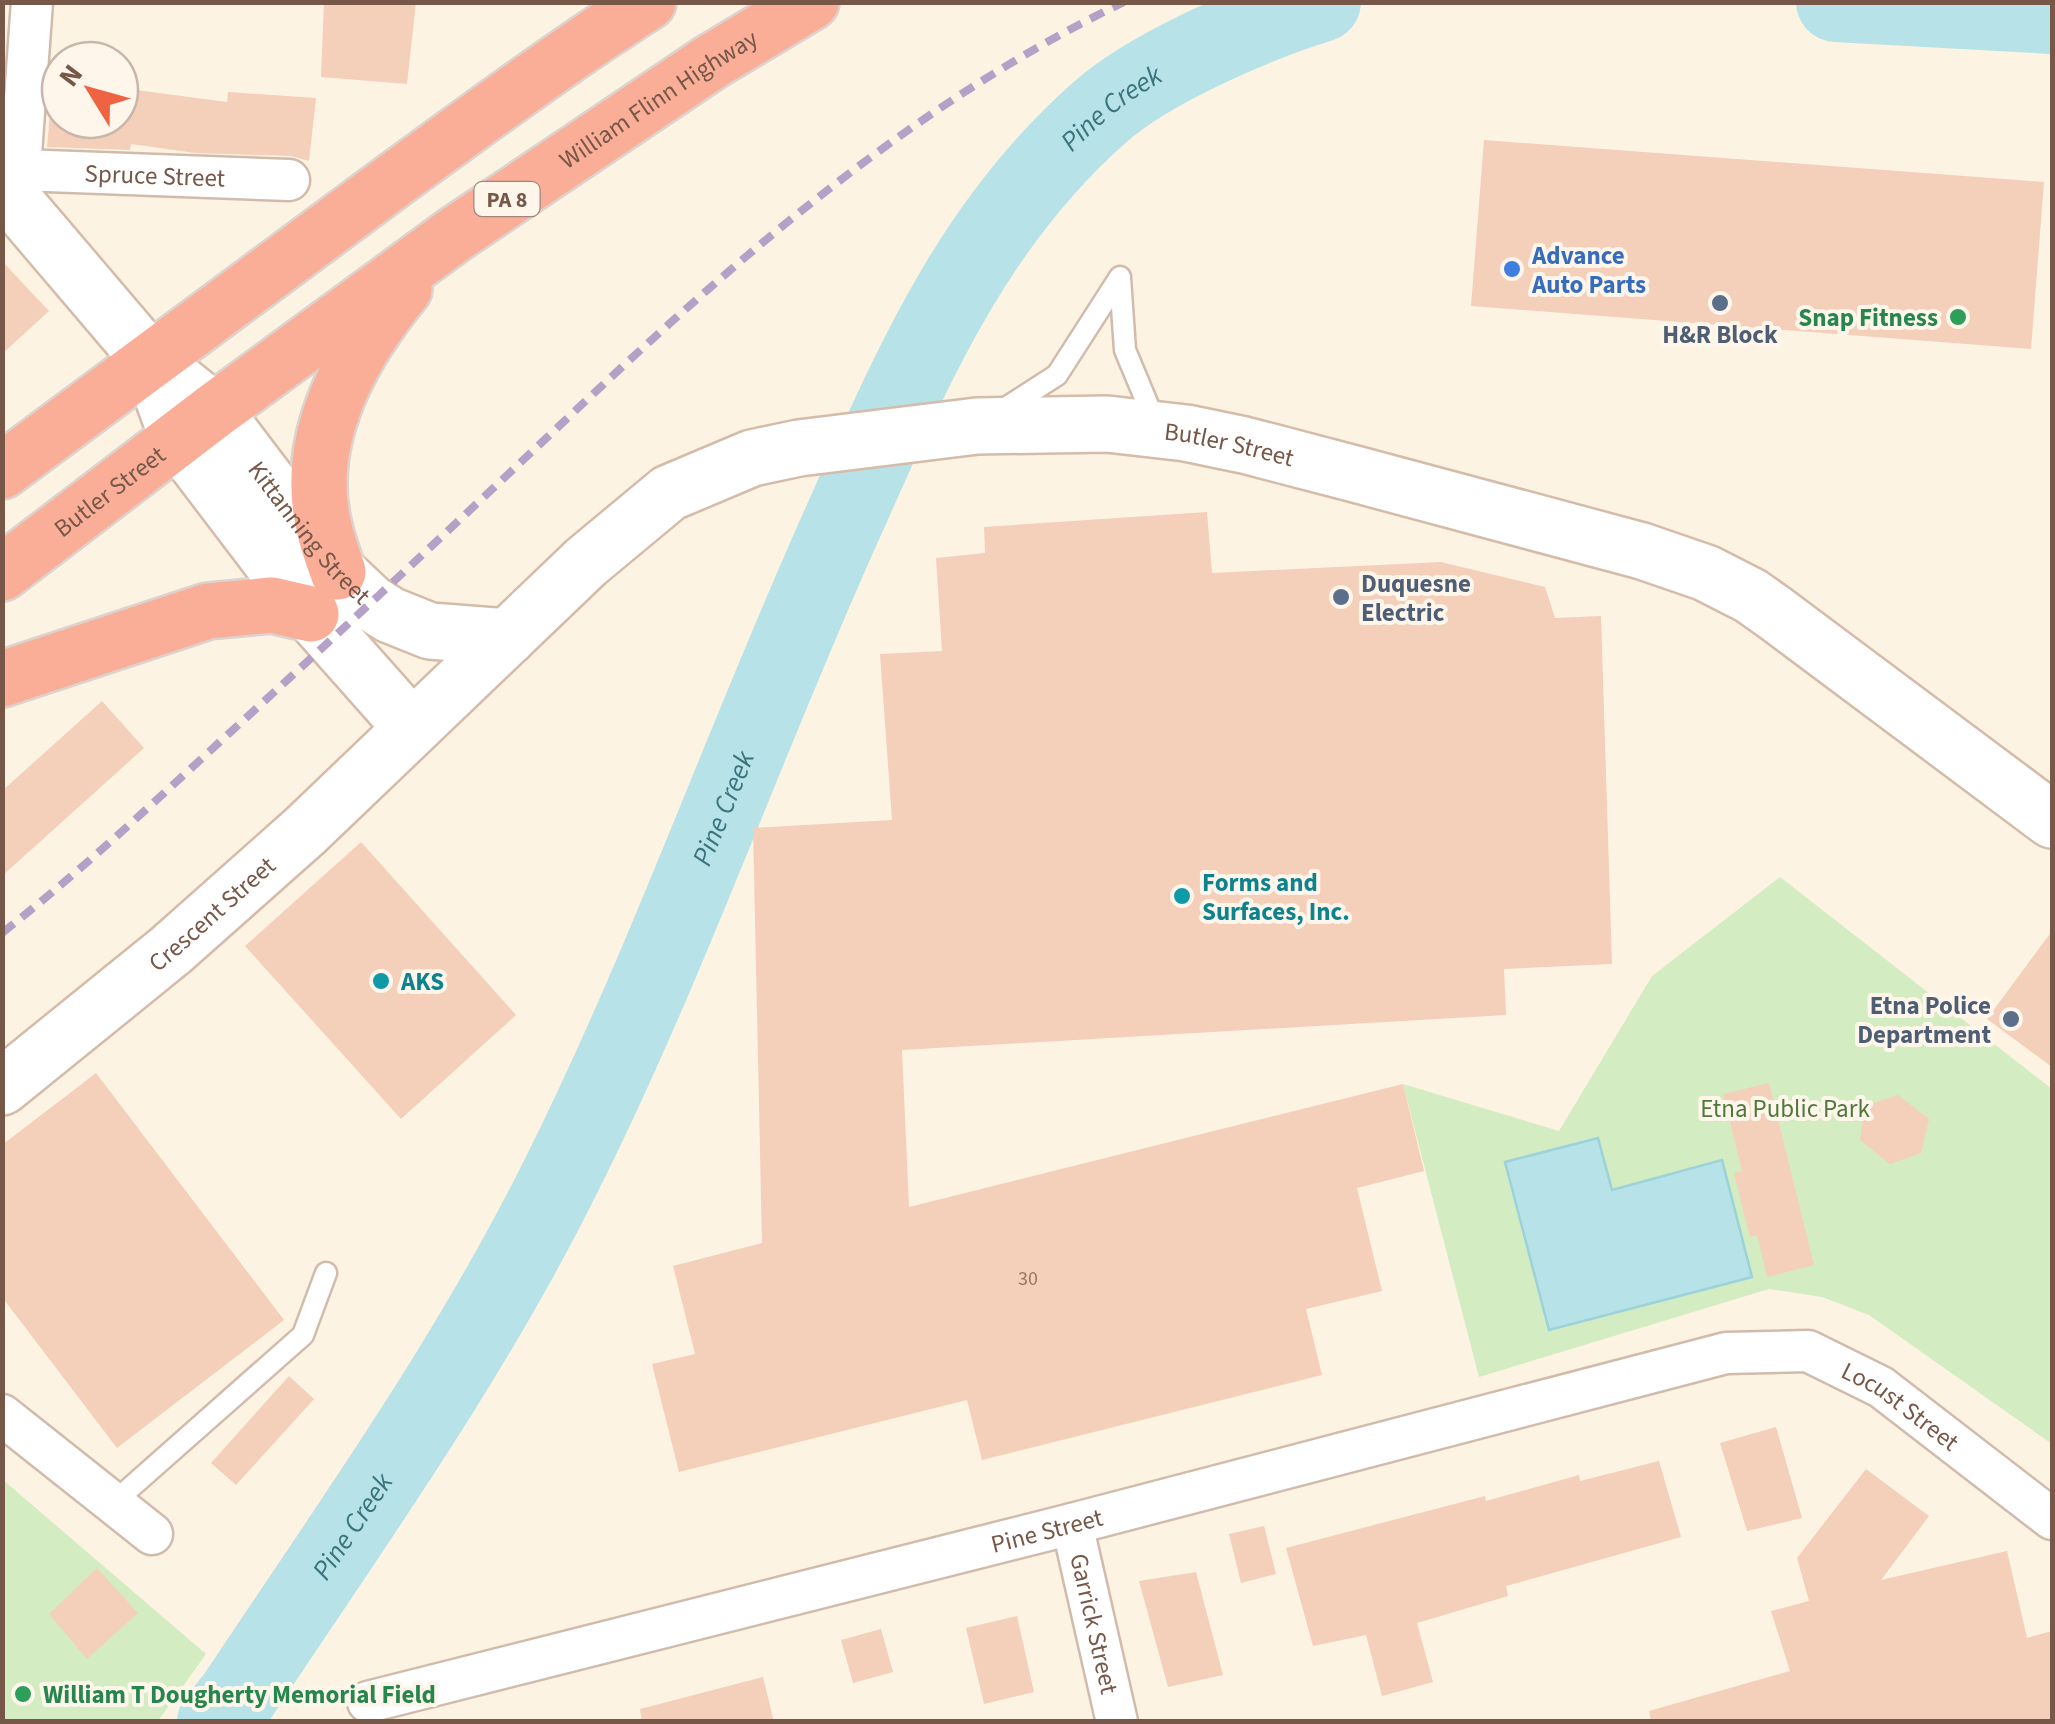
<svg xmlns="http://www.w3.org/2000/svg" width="2055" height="1724" viewBox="0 0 2055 1724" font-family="'Source Sans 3',sans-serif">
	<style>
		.green { fill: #d3ecc1 }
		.water { fill: #b7e2e8; stroke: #9cd2da; stroke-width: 2.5 }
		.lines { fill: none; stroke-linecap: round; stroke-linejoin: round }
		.river { stroke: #b7e2e8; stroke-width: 80 }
		.building { fill: #f4cfb9 }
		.lane-casing { stroke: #d1bbac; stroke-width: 25 }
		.street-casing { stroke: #d1bbac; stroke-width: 45 }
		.secondary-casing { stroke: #d5bba9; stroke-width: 60 }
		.highway-casing { stroke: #dcd3cf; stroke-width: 60 }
		.lane { stroke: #fff; stroke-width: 20 }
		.street { stroke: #fff; stroke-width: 40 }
		.secondary { stroke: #fff; stroke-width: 55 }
		.highway { stroke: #fbae97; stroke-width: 55 }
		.rail { stroke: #b5a1c7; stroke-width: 8; stroke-dasharray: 15 10; stroke-linecap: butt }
		.shop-dot { fill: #3f7fe0; stroke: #fff6eb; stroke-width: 4 }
		.service-dot { fill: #5c6f8a; stroke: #fff6eb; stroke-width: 4 }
		.leisure-dot { fill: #2e9e5b; stroke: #fff6eb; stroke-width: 4 }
		.culture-dot { fill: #0f9aa8; stroke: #fff6eb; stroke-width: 4 }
		.labels { text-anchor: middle; stroke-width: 8; stroke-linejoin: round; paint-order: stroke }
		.number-label { font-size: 20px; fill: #967564 }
		.shield { fill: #fff6eb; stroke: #a08779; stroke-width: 2.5 }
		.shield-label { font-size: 22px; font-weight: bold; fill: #775748 }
		.street-label { font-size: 25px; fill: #775748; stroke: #fff6eb }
		.shop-label { font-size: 25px; font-weight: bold; fill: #366cbe; stroke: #fff6eb; text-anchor: start }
		.leisure-label { font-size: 25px; font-weight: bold; fill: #27864d; stroke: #fff6eb; text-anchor: end }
		.service-label { font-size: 25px; font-weight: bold; fill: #4e5e75; stroke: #fff6eb }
		.culture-label { font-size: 25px; font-weight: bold; fill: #0d838f; stroke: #fff6eb; text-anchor: start }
		.park-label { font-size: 25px; fill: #4f783c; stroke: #fff6eb }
		.water-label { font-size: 28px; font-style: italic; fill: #3a747d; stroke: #fff6eb }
	</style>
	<rect width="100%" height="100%" fill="#fdf3e3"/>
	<path class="green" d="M1780 877 2052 1089V1444L1869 1315 1822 1297 1769 1289 1479 1377 1403 1084 1559 1131 1652 976Z
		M2 1479 206 1654 158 1721H3Z"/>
	<path class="water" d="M1598 1138 1612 1190 1722 1160 1752 1277 1549 1330 1505 1162Z"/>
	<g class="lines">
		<g class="river">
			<path d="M1836 2 2052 14"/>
			<path id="s1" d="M217 1722 237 1697C350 1527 469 1361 560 1178 667 965 745 739 843 522 911 370 971 226 1099 113 1149 68 1256 22 1321 2"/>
		</g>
	</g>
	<path class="building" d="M324 2H416L407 84 321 77Z
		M53 78H60V120H120V84L136 86V90L227 102 228 92 316 98 309 161 290 156 195 153 131 144 130 150 47 147Z
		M1484 140 2044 182 2031 349 1471 306Z
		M2 261 49 311 2 354Z
		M1207 512 1212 573 1441 562 1545 587 1555 618 1601 616 1612 964 1504 969 1506 1015 902 1050 909 1207 1403 1084 1424 1171 1357 1188 1382 1291 1306 1309 1322 1375 982 1460 967 1400 679 1472 652 1364 695 1354 673 1266 762 1243 753 828 892 820 880 654 942 651 936 558 985 553 984 527Z
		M102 701 144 748 2 876V791Z
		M361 842 516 1015 401 1119 245 946Z
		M2052 931V1067L1987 1019Z
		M96 1073 284 1320 117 1448 2 1297V1145Z
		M1769 1083 1814 1265 1767 1277 1757 1235 1750 1237 1734 1173 1742 1171 1723 1094Z
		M1898 1095 1929 1119 1921 1153 1890 1164 1860 1140 1865 1106Z
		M289 1376 314 1399 236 1485 211 1463Z
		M1776 1427 1802 1518 1747 1531 1720 1443Z
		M1659 1461 1681 1537 1506 1586 1508 1596 1417 1623 1433 1682 1382 1696 1366 1635 1313 1646 1286 1548 1485 1496 1486 1501 1579 1475 1580 1481Z
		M1866 1469 1929 1516 1881 1580 2007 1551 2027 1638 2052 1631V1722H1651L1649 1711 1790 1671 1771 1611 1809 1601 1797 1558Z
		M1264 1526 1276 1574 1241 1583 1229 1534Z
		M97 1568 138 1613 87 1659 49 1614Z
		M1196 1572 1223 1675 1168 1687 1139 1581Z
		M1017 1616 1034 1692 984 1704 966 1628Z
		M881 1629 893 1672 853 1683 841 1640Z
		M763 1677 774 1722H642L640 1709Z"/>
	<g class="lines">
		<defs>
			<path id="lane" d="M1120 278 1125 350 1155 422
				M1001 411 1057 375 1120 277
				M113 1503 303 1335 326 1273"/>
			<g id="street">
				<path id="s2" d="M20 170 289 180"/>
				<path d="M18 195 32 2"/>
				<path d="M2 1415 152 1534"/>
				<path id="s3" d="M1072 1524 1117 1722"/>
				<path id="s4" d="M368 1702 1072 1524 1726 1353 1808 1351 1881 1387 2052 1519"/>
			</g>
			<g id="secondary">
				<path id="s5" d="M2 197 17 204 149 359 214 411 302 527 338 572 371 603 390 615 430 631 508 637"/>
				<path d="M161 392 178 439 311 614 412 728"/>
				<path id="s6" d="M2 1087 171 950 305 831 586 562 669 493 752 458 799 448 977 426 1107 424 1186 433 1244 445 1355 474 1642 551 1706 573 1751 596 1775 613 2052 820"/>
			</g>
			<g id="highway">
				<path d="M2 471C132 374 262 277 393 181 477 120 560 58 648 2"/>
				<path d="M338 572C333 557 327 542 324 527 303 439 350 355 404 289"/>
				<path id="s7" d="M2 573 214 411 454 235 711 62 811 2"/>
				<path d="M2 679 208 611 272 605 311 614"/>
			</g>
		</defs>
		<use href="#lane" class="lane-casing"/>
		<use href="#street" class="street-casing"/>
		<use href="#secondary" class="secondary-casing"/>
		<use href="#highway" class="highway-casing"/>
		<use href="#lane" class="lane"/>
		<use href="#street" class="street"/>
		<use href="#secondary" class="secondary"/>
		<use href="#highway" class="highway"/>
		<path class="rail" d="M2 933C80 872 152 804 224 738 336 636 447 532 557 428 729 265 908 106 1124 2"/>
	</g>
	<circle class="shop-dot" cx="1512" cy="269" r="10"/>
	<g class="service-dot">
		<circle cx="1720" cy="303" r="10"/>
		<circle cx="1341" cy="597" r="10"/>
		<circle cx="2011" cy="1019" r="10"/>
	</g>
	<g class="leisure-dot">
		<circle cx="1958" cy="317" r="10"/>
		<circle cx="23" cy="1694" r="10"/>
	</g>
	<g class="culture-dot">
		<circle cx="1182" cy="896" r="10"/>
		<circle cx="381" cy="981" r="10"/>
	</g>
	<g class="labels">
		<g class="number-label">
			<text x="1028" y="1285">30</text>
		</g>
		<rect class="shield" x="474.5" y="182" width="65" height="34" rx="8"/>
		<g class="shield-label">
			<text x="507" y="207">PA 8</text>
		</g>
		<g class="street-label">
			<text dy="9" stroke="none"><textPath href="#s7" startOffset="810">William Flinn Highway</textPath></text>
			<text dy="9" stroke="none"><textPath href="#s2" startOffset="135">Spruce Street</textPath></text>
			<text dy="9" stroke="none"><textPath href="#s6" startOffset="1465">Butler Street</textPath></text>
			<text dy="9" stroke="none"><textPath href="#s7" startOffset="135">Butler Street</textPath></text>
			<text dy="9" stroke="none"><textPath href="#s5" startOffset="458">Kittanning Street</textPath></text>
			<text dy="9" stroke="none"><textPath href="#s6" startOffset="272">Crescent Street</textPath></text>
			<text dy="9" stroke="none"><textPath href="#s4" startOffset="1592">Locust Street</textPath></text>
			<text dy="9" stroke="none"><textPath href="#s4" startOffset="700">Pine Street</textPath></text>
			<text dy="9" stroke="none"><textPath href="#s3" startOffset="102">Garrick Street</textPath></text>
		</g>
		<g class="shop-label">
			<text x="1532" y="264">Advance<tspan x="1532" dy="29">Auto Parts</tspan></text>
		</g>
		<g class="leisure-label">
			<text x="1938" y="326">Snap Fitness</text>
			<text x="43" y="1703" text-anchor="start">William T Dougherty Memorial Field</text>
		</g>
		<g class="service-label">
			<text x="1720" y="343">H&amp;R Block</text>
			<text x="1361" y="592" text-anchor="start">Duquesne<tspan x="1361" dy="29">Electric</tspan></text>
			<text x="1991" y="1014" text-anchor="end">Etna Police<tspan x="1991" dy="29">Department</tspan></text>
		</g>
		<g class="culture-label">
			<text x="1202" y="891">Forms and<tspan x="1202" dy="29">Surfaces, Inc.</tspan></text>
			<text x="401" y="990">AKS</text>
		</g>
		<g class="park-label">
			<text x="1785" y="1117">Etna Public Park</text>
		</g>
		<g class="water-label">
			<text dy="10" stroke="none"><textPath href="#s1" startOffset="1858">Pine Creek</textPath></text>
			<text dy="10" stroke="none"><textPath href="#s1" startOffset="1048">Pine Creek</textPath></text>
			<text dy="10" stroke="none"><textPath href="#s1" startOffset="238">Pine Creek</textPath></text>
		</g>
	</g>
	<rect width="2055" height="1724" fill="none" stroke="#775748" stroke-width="10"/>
	<g transform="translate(90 90) rotate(307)"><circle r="48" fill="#fff6eb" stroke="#c9b6aa" stroke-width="2.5"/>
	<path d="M0-8L18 38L0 25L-18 38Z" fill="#ee6442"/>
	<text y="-15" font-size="28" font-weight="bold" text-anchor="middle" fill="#775748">N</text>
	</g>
</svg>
